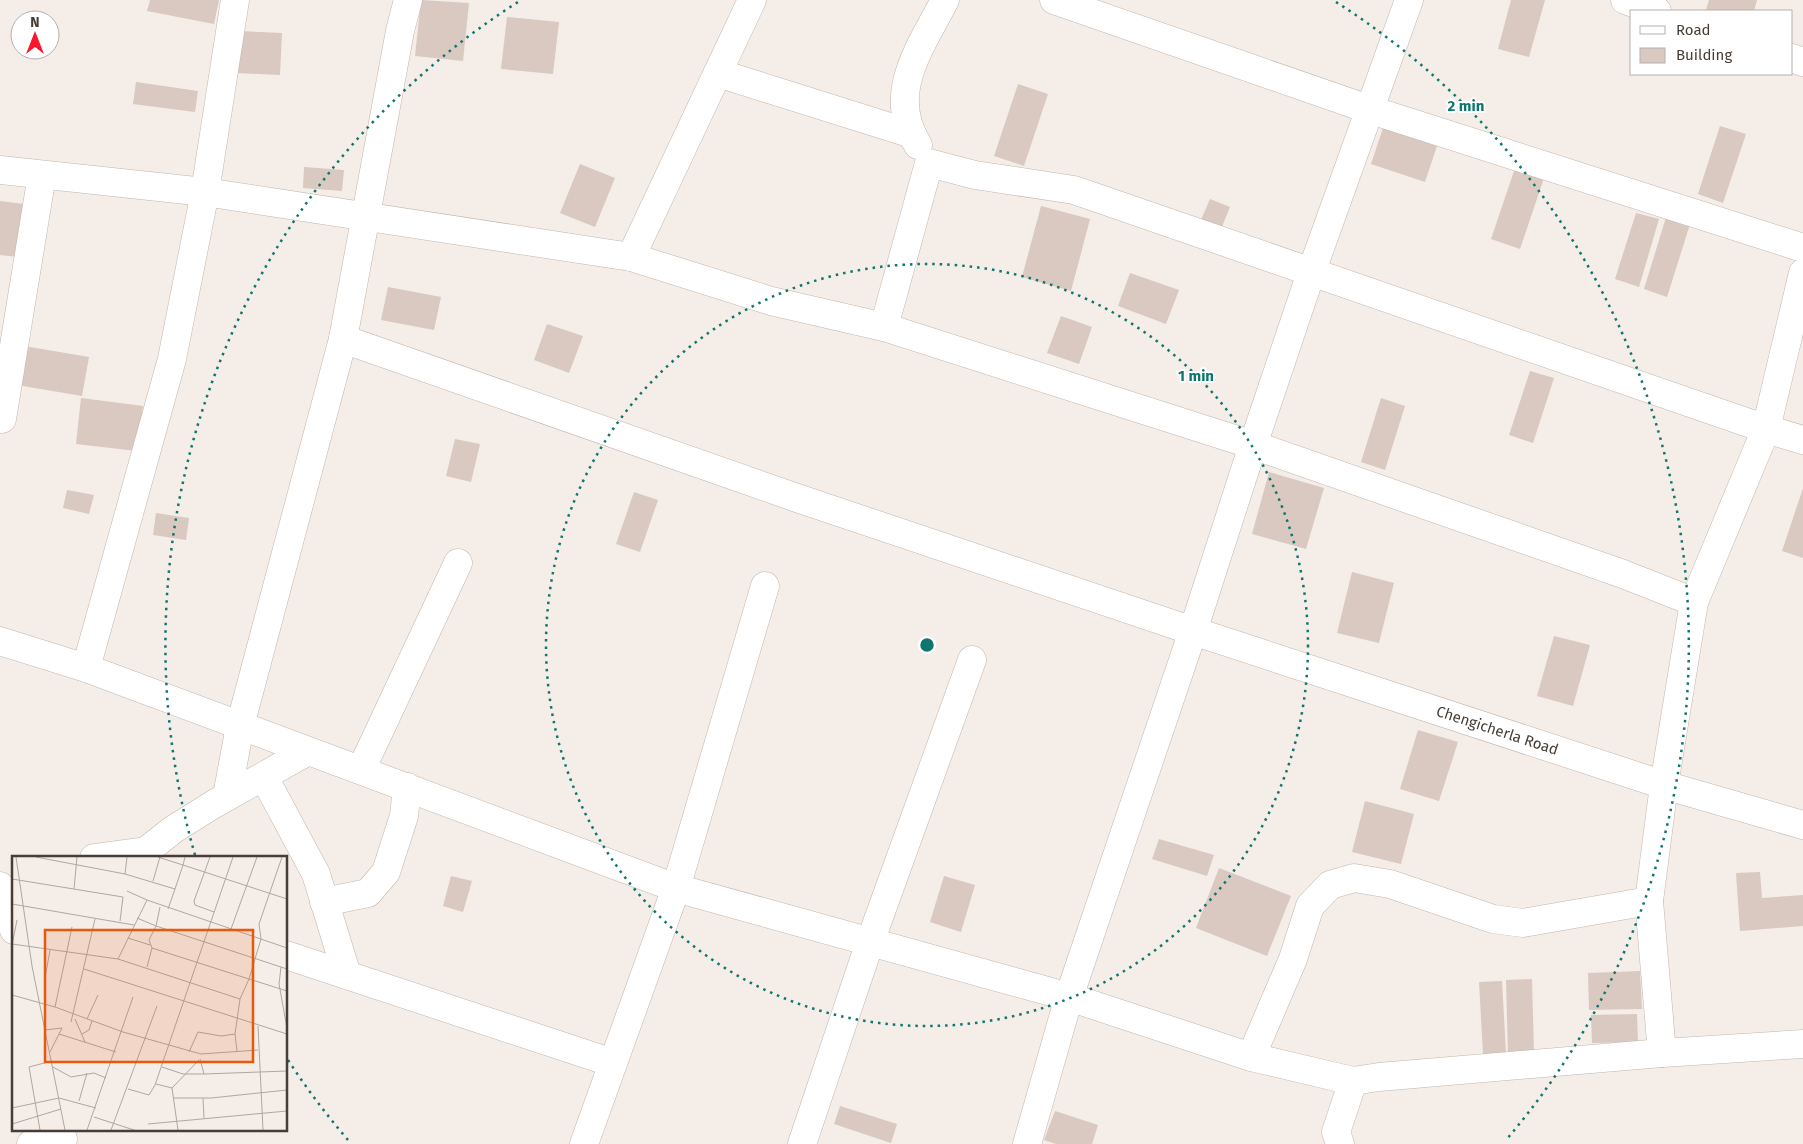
<svg xmlns="http://www.w3.org/2000/svg" width="1803" height="1144" viewBox="0 0 1803 1144" font-family="'Fira Sans',sans-serif">
	<style>
		.building { fill: #d9c9c0 }
		.lines { fill: none; stroke-linecap: round; stroke-linejoin: round }
		.street-casing { stroke: #c3b6ad; stroke-width: 29 }
		.street { stroke: #fff; stroke-width: 28 }
		.ring { fill: none; stroke: #0f766e; stroke-width: 2.5; stroke-dasharray: 2.5 5 }
		.labels { text-anchor: middle; stroke-width: 4; stroke-linejoin: round; paint-order: stroke }
		.street-label { font-size: 15px; fill: #473d36; stroke: #fff }
		.inset-road { fill: none; stroke: #afa7a1; stroke-width: 1 }
		.view { fill: #e8590c; fill-opacity: 0.15; stroke: #e8590c; stroke-width: 2.5 }
		.inset-edge { fill: none; stroke: #473d36; stroke-width: 2.5 }
		.centre { fill: #0f766e; stroke: #fff; stroke-width: 2.5 }
		.ring-label { font-size: 15px; text-anchor: middle; font-weight: bold; fill: #0f766e; stroke: #fff; stroke-width: 4; stroke-linejoin: round; paint-order: stroke }
	</style>
	<rect width="100%" height="100%" fill="#f4ede8"/>
	<path class="building" d="M150 0H219L214 24 147 11Z
		M421 0 469 3 463 61 415 56Z
		M1511 0H1545L1529 57 1498 49Z
		M1709 0H1757L1754 11H1709L1706 10Z
		M507 17 559 22 553 74 501 69Z
		M239 31 282 33 280 75 237 73Z
		M136 82 198 91 195 112 133 104Z
		M1018 84 1048 94 1024 166 994 156Z
		M1720 126 1746 134 1723 203 1698 194Z
		M1383 128 1437 146 1425 182 1371 164Z
		M580 164 615 178 595 227 560 213Z
		M304 167 344 170 342 191 303 188Z
		M1515 168 1544 178 1520 249 1491 239Z
		M1210 199 1230 207 1221 229 1201 220Z
		M0 201 24 204 18 257 0 255Z
		M1041 206 1090 219 1071 291 1022 277Z
		M1636 213 1659 219 1639 287 1615 279Z
		M1667 214 1691 221 1667 297 1644 289Z
		M1130 273 1179 290 1166 324 1118 306Z
		M388 287 441 297 434 330 381 320Z
		M1061 316 1092 327 1079 364 1047 353Z
		M547 324 583 336 569 373 534 360Z
		M24 346 89 357 82 396 17 385Z
		M1530 371 1554 378 1533 443 1509 435Z
		M81 398 143 406 137 451 76 444Z
		M1381 398 1405 406 1385 470 1361 462Z
		M455 439 480 444 471 482 446 476Z
		M1269 472 1324 488 1306 549 1252 534Z
		M1803 488V558L1782 551Z
		M67 490 94 495 89 514 63 508Z
		M634 492 658 500 640 552 616 544Z
		M156 513 189 518 186 540 153 535Z
		M1352 572 1394 583 1379 643 1337 633Z
		M1554 636 1590 645 1573 706 1537 696Z
		M1418 730 1458 742 1439 801 1400 789Z
		M1365 801 1414 814 1401 864 1352 852Z
		M1159 839 1214 855 1207 876 1152 859Z
		M1219 868 1291 896 1267 956 1196 928Z
		M1760 872 1762 898 1803 895V926L1740 931 1736 873Z
		M451 876 472 881 463 912 443 906Z
		M944 876 975 885 961 932 930 922Z
		M1640 971 1642 1009 1589 1010 1588 973Z
		M1532 979 1534 1054 1508 1055 1506 980Z
		M1502 981 1506 1053 1483 1054 1479 982Z
		M1637 1014 1638 1042 1592 1043 1591 1015Z
		M840 1106 897 1124 891 1143 834 1124Z
		M1055 1111 1098 1125 1092 1144H1056L1044 1140Z"/>
	<g class="lines">
		<defs>
			<g id="street">
				<path d="M235 0 205 192 172 359 86 668 676 888 1069 997 1251 1057 1353 1081 1379 1077 1662 1053 1803 1044"/>
				<path d="M1054 0 1371 110 1803 248"/>
				<path d="M1625 0 1657 11"/>
				<path d="M1792 58 1803 62"/>
				<path d="M718 73 912 134"/>
				<path d="M918 145C885 93 921 47 945 0"/>
				<path d="M0 170 205 192 631 257 771 301 884 327 1253 445 1623 574 1694 602 1664 785 1649 901 1662 1053"/>
				<path d="M631 257 752 0"/>
				<path d="M884 327 929 163 975 175 1074 190 1766 429 1803 273"/>
				<path id="s1" d="M343 339 797 498 1193 631 1664 785 1803 825"/>
				<path d="M2 419 42 175"/>
				<path d="M1694 602 1766 429 1803 440"/>
				<path d="M0 641 86 668"/>
				<path d="M361 770 458 563"/>
				<path d="M264 777 316 874 347 975"/>
				<path d="M227 796 240 726 343 339 400 31 408 0"/>
				<path d="M146 851 174 829 214 804 308 751"/>
				<path d="M94 858 146 851 143 858"/>
				<path d="M0 886 14 930"/>
				<path d="M324 902 368 893 386 872 404 816 407 787"/>
				<path d="M286 955 613 1063"/>
				<path d="M1251 1057 1293 959 1310 906 1330 885 1354 878 1390 884 1493 919 1523 923 1649 901"/>
				<path d="M31 1144 63 1139"/>
				<path d="M584 1144 676 888 765 586"/>
				<path d="M802 1144 870 942 972 660"/>
				<path d="M1027 1144 1069 997 1193 631 1253 445 1311 273 1409 0"/>
				<path d="M1340 1144 1336 1132 1353 1081"/>
			</g>
		</defs>
		<use href="#street" class="street-casing"/>
		<use href="#street" class="street"/>
	</g>
	<g class="ring">
		<circle cx="927" cy="645" r="381"/>
		<path d="M348 1140A762 762 0 0 1 288 1060M195 855A762 762 0 0 1 518 2M1336 2A762 762 0 0 1 1506 1140"/>
	</g>
	<g class="labels">
		<g class="street-label">
			<text dy="5" stroke="none"><textPath href="#s1" startOffset="1219">Chengicherla Road</textPath></text>
		</g>
	</g>
	<g transform="translate(12 856)">
		<rect width="275" height="275" fill="#f4ede8"/>
		<path class="inset-road" d="M4 1 20 110 53 274M24 1 113 18 163 33 171 9 275 43M146 1 171 9 173 1M198 1 182 45 183 49 202 56M113 18 115 1M0 23 111 41 108 65M141 25 148 1M62 33 65 1M115 35 135 44M0 48 122 69M156 53 163 33M125 62 144 70 148 51M60 71 43 151 111 176 189 198 246 194M219 73 245 1M116 82 138 89M0 88 106 103 228 143 223 178 225 195M0 89 5 64M140 92 137 84 144 70 275 113M106 103 135 44 275 92M135 111 140 92 237 123 249 83 247 68 270 1M269 111 267 128 275 172M72 113 275 178M33 122 38 94M0 139 43 151M228 143 237 123 275 135M63 163 73 186M75 163 86 139M59 166 83 63M246 170 251 274M32 174 50 172 47 178 104 196M70 178 77 174 80 165M38 196 47 178M177 196 186 176 209 180 223 178M41 211 59 221 82 217 94 222M150 211 171 218H192L188 203M192 218 275 215M144 228 160 232M116 233 137 239 143 229 221 1M161 242H199L275 234M191 242 192 262M67 245 75 217M0 252 47 242 84 252M82 261 122 274M0 268 49 253M136 268 275 255M28 274 17 211 40 205M75 274 121 141M99 274 145 150M166 274 160 232 187 204"/>
		<path class="view" d="M33 74H241V206H33Z"/>
		<rect width="275" height="275" class="inset-edge"/>
	</g>
	<circle cx="927" cy="645" r="8" class="centre"/>
	<g class="ring-label">
		<text x="1466" y="111">2 min</text>
		<text x="1196" y="381">1 min</text>
	</g>
	<rect x="1630" y="10" width="162" height="65" fill="#ffffff" stroke="#b5b1af"/>
	<rect x="1640" y="26" width="25" height="8" fill="#ffffff" stroke="#b5b1af"/>
	<text x="1676" y="35" font-size="15" fill="#473d36">Road</text>
	<rect x="1640" y="48" width="25" height="15" fill="#d9c9c0" stroke="#b5b1af"/>
	<text x="1676" y="60" font-size="15" fill="#473d36">Building</text>
	<g transform="translate(35 35)"><circle r="24" fill="#ffffff" stroke="#b5b1af"/>
	<path d="M0-4L9 19L0 12L-9 19Z" fill="#fb172b"/>
	<text y="-8" font-size="14" font-weight="bold" text-anchor="middle" fill="#473d36">N</text>
	</g>
</svg>
